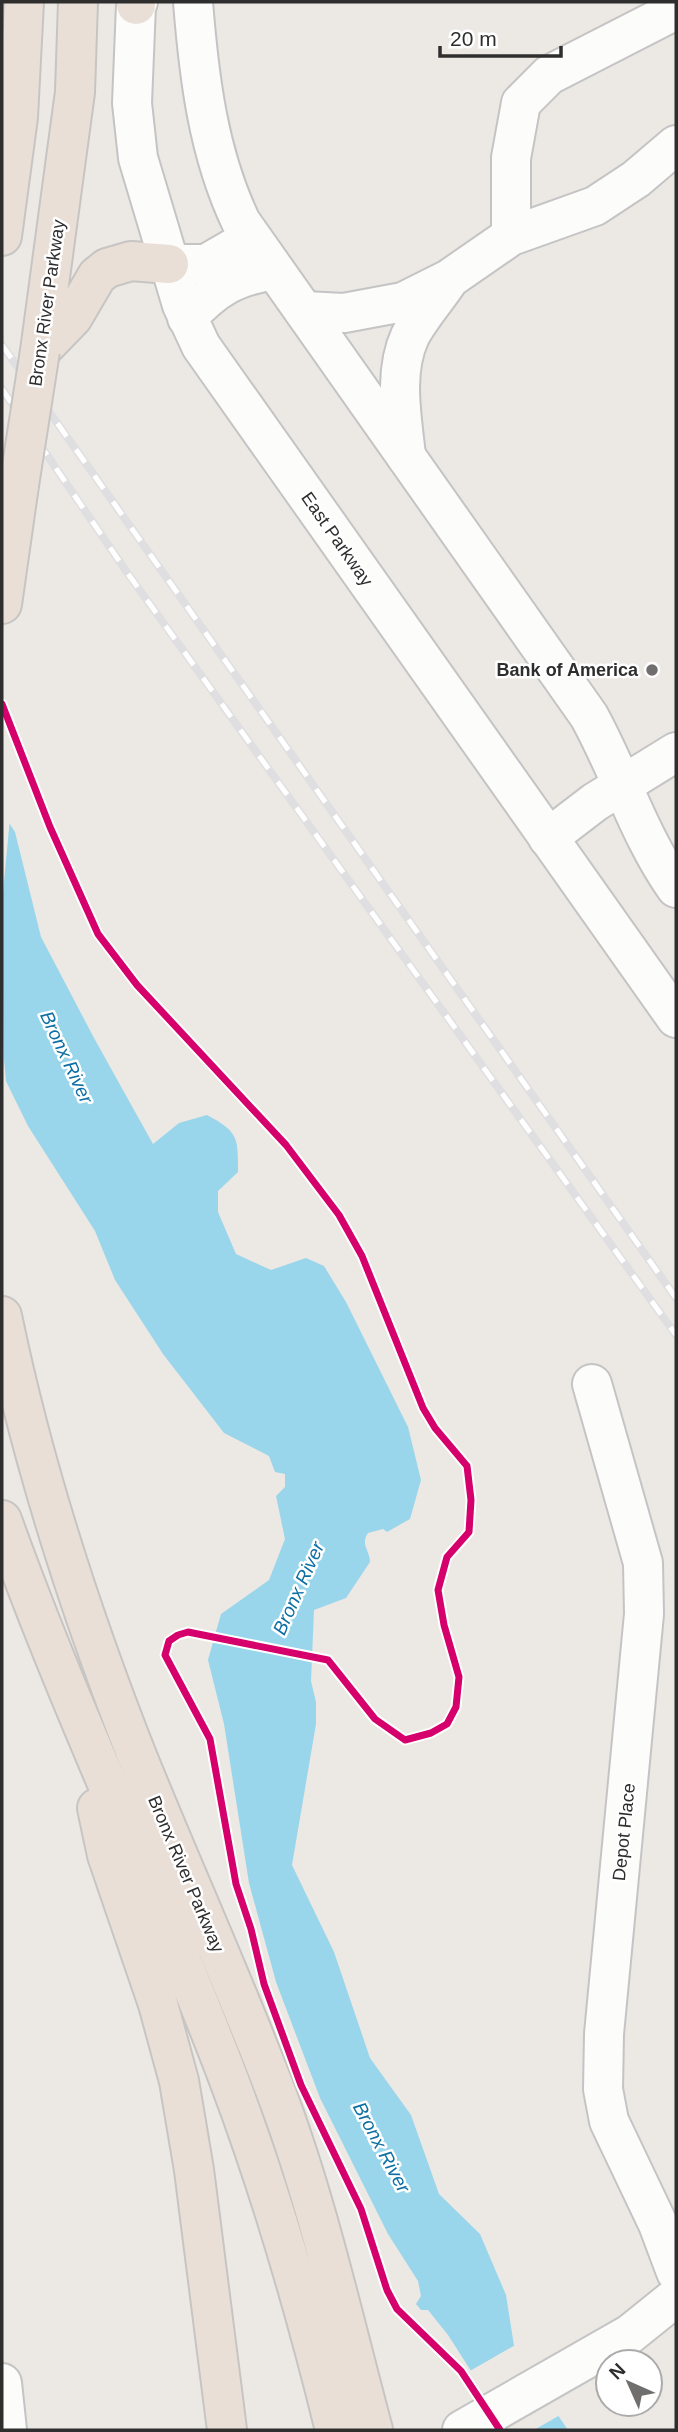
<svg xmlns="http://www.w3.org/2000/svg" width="678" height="2432" viewBox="0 0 678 2432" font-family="Helvetica,sans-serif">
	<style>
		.water { fill: #99d6ec }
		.pier { fill: #ece8e4 }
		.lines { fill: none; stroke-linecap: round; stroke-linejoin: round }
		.street-casing { stroke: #c5c4c5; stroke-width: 42 }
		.secondary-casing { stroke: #c5c4c5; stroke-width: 42 }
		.highway-casing { stroke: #c6c5c4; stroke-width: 42 }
		.street { stroke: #fcfcfb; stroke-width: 38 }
		.secondary { stroke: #fcfcfb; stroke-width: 38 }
		.highway { stroke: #eadfd6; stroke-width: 38 }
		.rail-casing { stroke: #dfdfe1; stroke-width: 8 }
		.rail { stroke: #fff; stroke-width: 5; stroke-dasharray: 16; stroke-linecap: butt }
		.highway-bridge-casing { stroke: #c6c5c4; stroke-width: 42; stroke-linecap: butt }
		.highway-bridge { stroke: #eadfd6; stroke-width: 38 }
		.cycleway-casing { stroke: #fff; stroke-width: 11 }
		.cycleway { stroke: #d6006c; stroke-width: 7 }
		.poi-dot { fill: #706f6e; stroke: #fff; stroke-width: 2.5 }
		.labels { text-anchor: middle; stroke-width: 5; stroke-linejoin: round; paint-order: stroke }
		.street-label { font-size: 18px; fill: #2e2e2e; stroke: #fff }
		.poi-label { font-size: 18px; font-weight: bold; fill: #2e2e2e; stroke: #fff; text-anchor: end }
		.water-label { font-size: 19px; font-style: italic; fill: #0d6fa3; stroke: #fff }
	</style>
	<rect width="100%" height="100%" fill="#ece8e4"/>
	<path class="water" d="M2 812 15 832 41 937 94 1038 153 1144 179 1123 207 1115C239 1132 238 1138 238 1172L218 1191V1212L236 1254 271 1270 306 1258 324 1266 346 1302 408 1427 421 1480 410 1519 387 1532 383 1529 368 1533C360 1545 370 1550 370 1562L346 1598 314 1610 311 1681 316 1702V1724L292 1865 334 1952 370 2058 411 2115 439 2194 480 2234 506 2295 515 2352 568 2430H509L448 2335 428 2310H421L416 2304 421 2296 418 2281 388 2234 320 2098 276 1982 249 1883 224 1724 208 1660 221 1614 269 1580 285 1539 276 1496 285 1487V1474L275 1472 269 1456 224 1433 163 1354 115 1280 95 1231 28 1126 2 1073Z"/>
	<path class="pier" d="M2 809 10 818 2 903 4 1059 7 1092 2 1081Z
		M517 2344 518 2351 562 2414 534 2430H505L468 2372Z"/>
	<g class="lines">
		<defs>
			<path id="street" d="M676 10 549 75 521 103 511 158V236L595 206 636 179 676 145
				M304 311 344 313 403 302 449 279 511 236
				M406 456C402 417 393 373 410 336 420 317 436 299 448 281
				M548 838 595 802 676 752
				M592 1384 643 1563 644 1614 604 2034 603 2089 609 2121 658 2224 676 2272
				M2 2383 7 2430"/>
			<path id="secondary" d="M138 2 136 5 132 103 138 158 182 305 201 346 676 1018
				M193 2C199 77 208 153 241 222L589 716C620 772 639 836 676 888
				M169 264H206L251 238
				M187 318C215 288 233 277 274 270
				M462 2430 630 2334 676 2297"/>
			<path id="highway" d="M136 2V5
				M2 236 18 117 24 2
				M40 351 75 92 78 2
				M40 351 73 317 97 276 107 268 131 261 169 264
				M2 604 19 485
				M2 1316C33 1466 81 1614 137 1756 183 1870 234 1981 277 2095 318 2204 343 2318 373 2430
				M2 1520C70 1710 158 1892 229 2080 272 2194 306 2312 335 2430
				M97 1808 107 1855 158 2004 179 2081 194 2170 227 2430"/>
		</defs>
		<use href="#street" class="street-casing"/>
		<use href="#secondary" class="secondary-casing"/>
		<use href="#highway" class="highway-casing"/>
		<use href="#street" class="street"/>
		<use href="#secondary" class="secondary"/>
		<use href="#highway" class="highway"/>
		<defs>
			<path id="rail" d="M2 345 676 1298
				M2 389 126 571 676 1335"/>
		</defs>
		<use href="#rail" class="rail-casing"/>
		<use href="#rail" class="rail"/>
		<defs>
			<path id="highway-bridge" d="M19 485 40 351"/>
		</defs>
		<use href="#highway-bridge" class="highway-bridge-casing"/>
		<use href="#highway-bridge" class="highway-bridge"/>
		<defs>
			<path id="cycleway" d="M2 704 50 827 98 934 137 985 286 1145 339 1215 362 1256 423 1408 435 1428 467 1466 471 1500 469 1532 447 1557 438 1590 444 1625 459 1677 456 1707 447 1724 431 1733 405 1740 375 1719 328 1660 188 1632 178 1635 169 1641 165 1655 210 1739 236 1884 251 1929 264 1984 301 2085 361 2209 387 2290 397 2309 461 2371 500 2430"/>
		</defs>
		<use href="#cycleway" class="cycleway-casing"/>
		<use href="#cycleway" class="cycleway"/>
	</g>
	<circle class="poi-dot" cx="652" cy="670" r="7"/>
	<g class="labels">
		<g class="street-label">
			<text transform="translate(47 303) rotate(-82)" y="6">Bronx River Parkway</text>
			<text transform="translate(337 539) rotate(55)" y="6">East Parkway</text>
			<text transform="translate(624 1832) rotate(-84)" y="6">Depot Place</text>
			<text transform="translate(186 1874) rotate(67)" y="6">Bronx River Parkway</text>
		</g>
		<g class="poi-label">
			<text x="638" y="676">Bank of America</text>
		</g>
		<g class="water-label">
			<text transform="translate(67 1057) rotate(65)" y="7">Bronx River</text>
			<text transform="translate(298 1588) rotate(-66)" y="7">Bronx River</text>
			<text transform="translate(382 2147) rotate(62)" y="7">Bronx River</text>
		</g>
	</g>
	<rect width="678" height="2432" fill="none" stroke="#2e2e2e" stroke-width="7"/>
	<g transform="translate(629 2383) rotate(315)"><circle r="33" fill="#ffffff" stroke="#ababab" stroke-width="2"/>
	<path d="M0-5L12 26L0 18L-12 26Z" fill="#706f6e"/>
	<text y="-10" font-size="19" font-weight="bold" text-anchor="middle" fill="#2e2e2e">N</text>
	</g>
	<path d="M440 46v10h121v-10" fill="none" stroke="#2e2e2e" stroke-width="3.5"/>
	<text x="450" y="46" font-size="21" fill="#2e2e2e" stroke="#ffffff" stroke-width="5" paint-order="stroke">20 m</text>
</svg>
